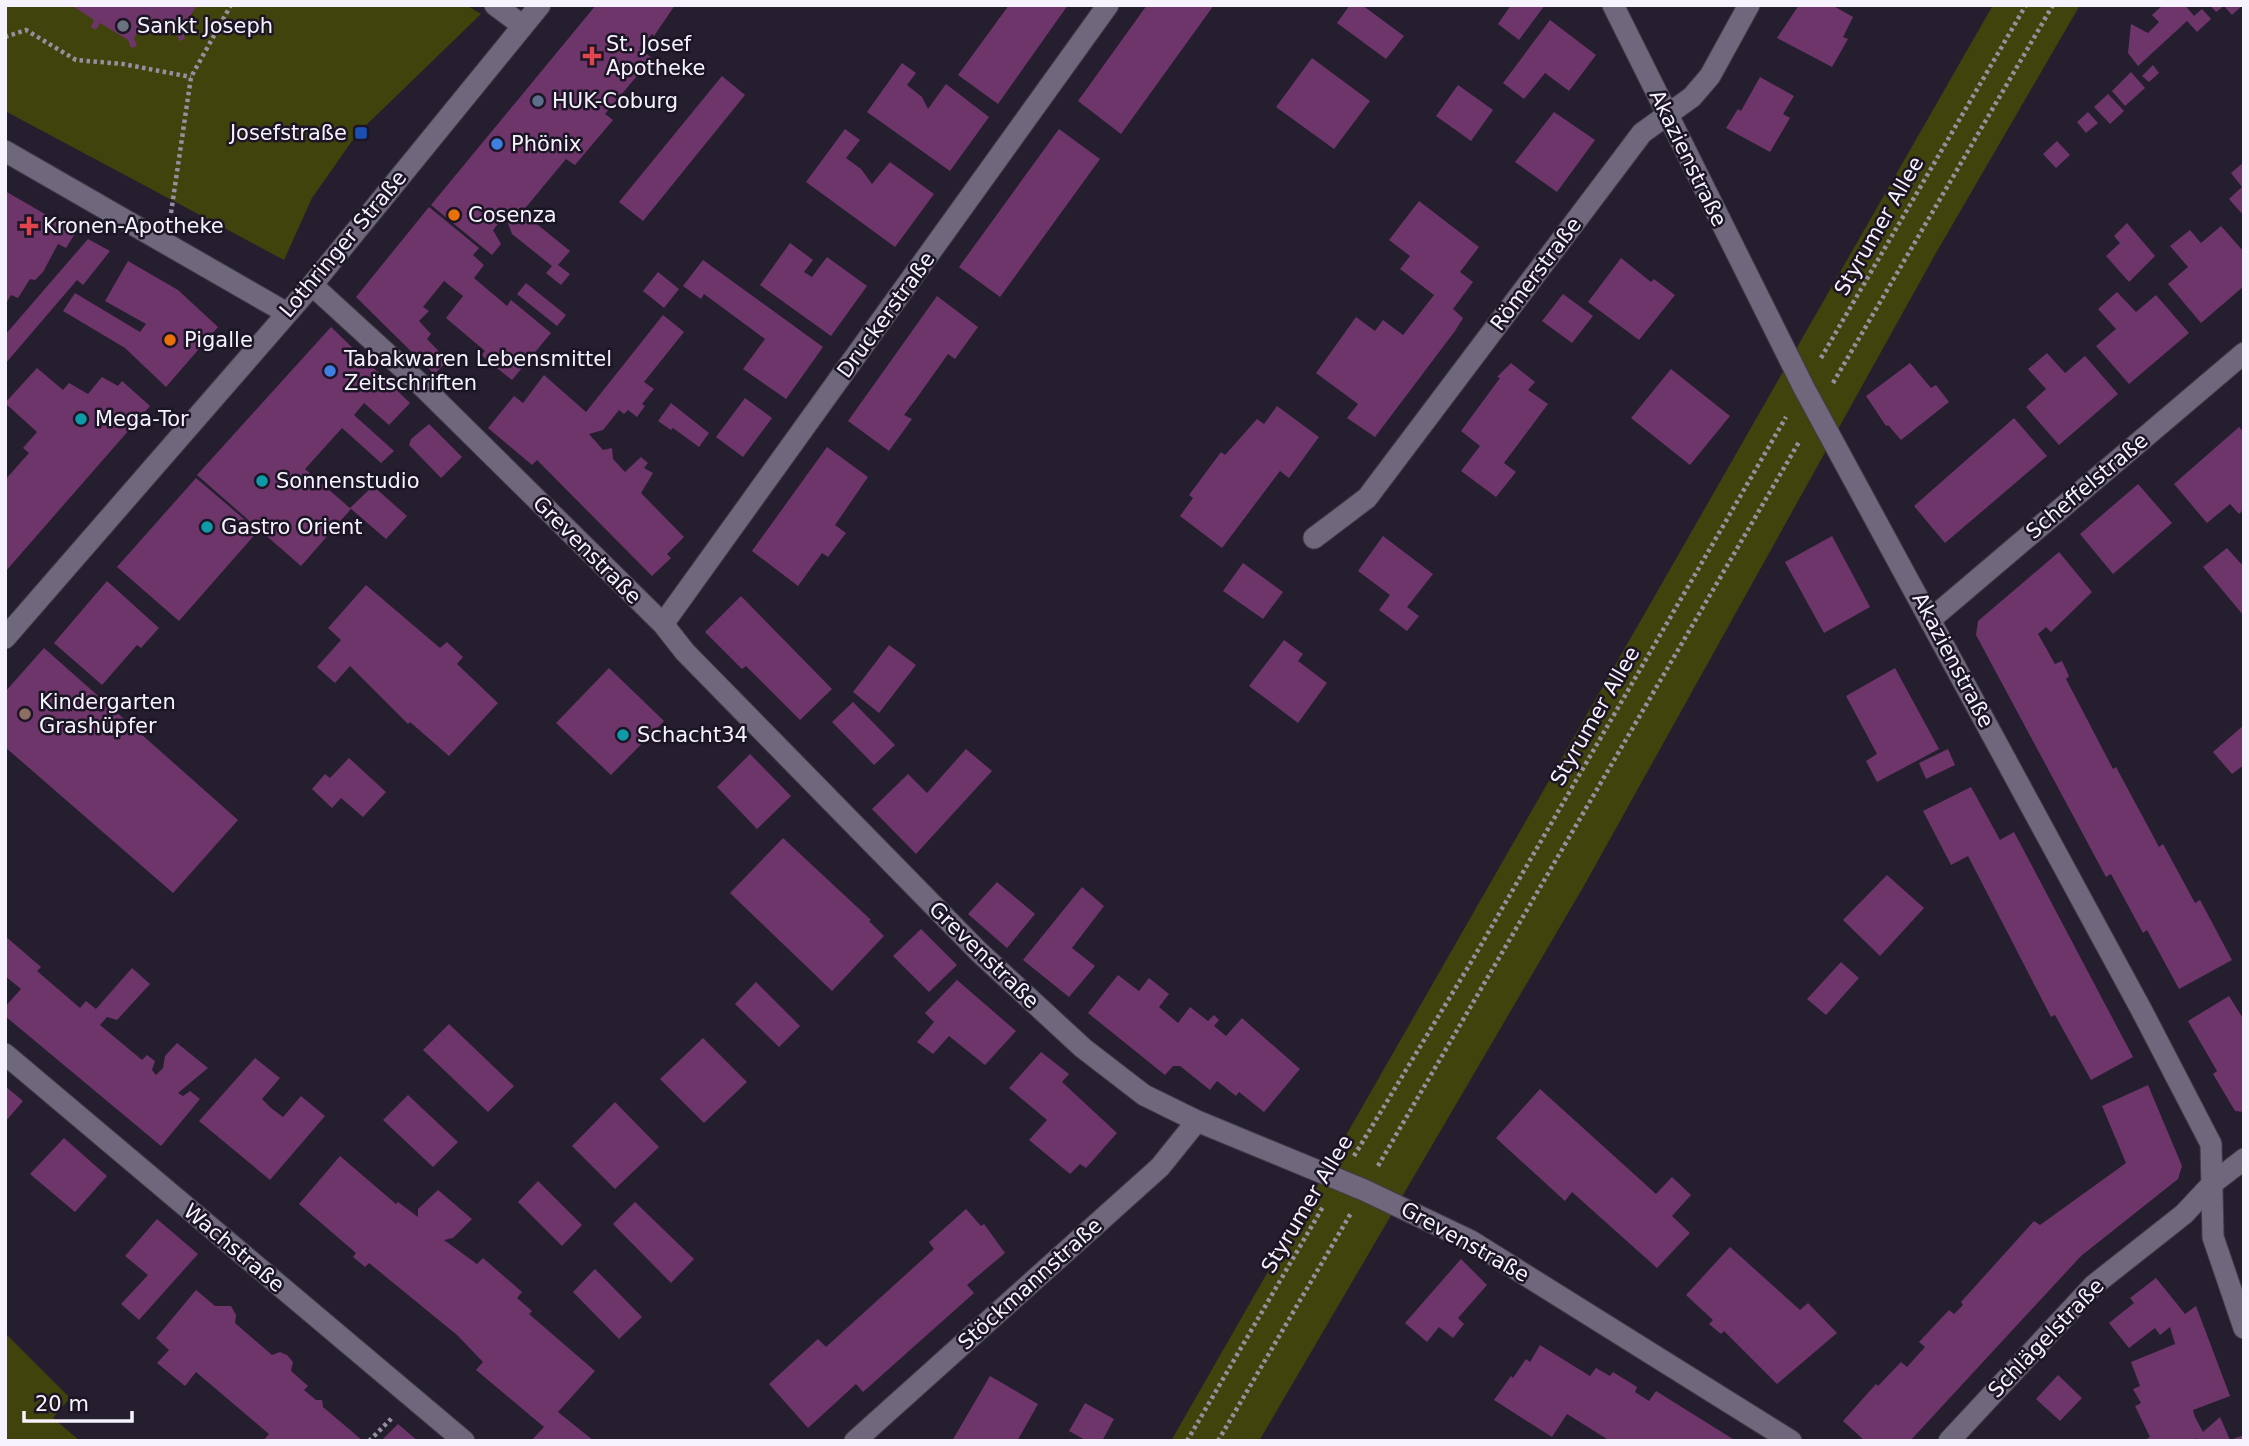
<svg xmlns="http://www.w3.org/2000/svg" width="2249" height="1446" viewBox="0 0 2249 1446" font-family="'DejaVu Sans',sans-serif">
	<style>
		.green { fill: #40430b }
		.building { fill: #6e356a }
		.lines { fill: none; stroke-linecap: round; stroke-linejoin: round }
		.minor-casing { stroke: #413c49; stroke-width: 23 }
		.path { stroke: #95909e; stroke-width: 4.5; stroke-dasharray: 3.5 3.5; stroke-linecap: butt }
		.minor { stroke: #6f677b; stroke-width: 21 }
		.worship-dot { fill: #6b7280; stroke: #1c1525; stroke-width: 2.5 }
		.health-dot { fill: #e0444e; stroke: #1c1525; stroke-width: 2.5 }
		.service-dot { fill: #5c6f8a; stroke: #1c1525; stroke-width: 2.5 }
		.transit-dot { fill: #1a4fb4; stroke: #1c1525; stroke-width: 2.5 }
		.shop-dot { fill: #3f7fe0; stroke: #1c1525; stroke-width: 2.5 }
		.food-dot { fill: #e8710a; stroke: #1c1525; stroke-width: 2.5 }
		.culture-dot { fill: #0f9aa8; stroke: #1c1525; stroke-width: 2.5 }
		.education-dot { fill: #8d6e63; stroke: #1c1525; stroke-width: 2.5 }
		.labels { text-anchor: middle; stroke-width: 5; stroke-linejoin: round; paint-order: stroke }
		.poi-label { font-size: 21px; fill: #f7f3fe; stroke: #1c1525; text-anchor: start }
		.street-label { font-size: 21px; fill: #f7f3fe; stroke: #1c1525 }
	</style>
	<rect width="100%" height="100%" fill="#251e2f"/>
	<path class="green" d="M5 5H466L481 14 357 134 312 198 284 260 5 111Z
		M1993 5H2080L1936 253 1585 884 1259 1441H1171Z
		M5 1333 70 1398 53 1418 80 1441H5Z"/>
	<path class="building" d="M71 5H197L182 29 185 39 179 41 176 30 162 21 160 26 146 18 134 38 137 46 131 48 128 40 100 23 96 30 91 27 94 20Z
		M596 5H675L654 36 652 34 639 48 652 58 605 114 613 120 575 165 566 159 522 212 570 251 558 265 570 274 561 285 546 273 552 266 512 234 505 215 493 230 501 244 492 255 431 205Z
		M1009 5H1068L998 104 958 75Z
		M1147 5H1214L1121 134 1078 101Z
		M1350 5H1362L1404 36 1386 59 1337 23Z
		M1511 5H1545L1519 40 1498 24Z
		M1799 5H1832L1853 17 1843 37 1848 39 1832 67 1777 38Z
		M2163 5H2185L2194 16 2202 9 2211 19 2197 32 2187 21 2138 66 2128 53 2131 24 2148 33 2159 22 2152 15Z
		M2210 5H2243L2232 15 2224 6 2216 12Z
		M1550 20 1596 55 1569 91 1545 73 1524 99 1503 83Z
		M1312 58 1370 101 1334 149 1276 107Z
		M902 63 916 73 907 85 922 97 928 109 946 84 989 117 950 171 867 112Z
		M2153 65 2159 73 2149 82 2142 76Z
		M2131 72 2145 88 2125 106 2112 91Z
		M722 76 745 95 643 221 619 202Z
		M1760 77 1794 96 1783 114 1790 118 1770 152 1726 128 1738 109 1741 111Z
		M1458 85 1493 110 1471 141 1436 116Z
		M2108 94 2124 111 2110 124 2094 107Z
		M1554 112 1595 140 1557 192 1515 162Z
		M2088 112 2098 123 2086 133 2077 122Z
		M845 129 860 140 846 158 861 169 872 184 890 162 934 194 895 247 806 182Z
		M1059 129 1100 159 1000 297 959 267Z
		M2057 141 2070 155 2056 168 2043 154Z
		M2244 162V216L2229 199 2242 187 2231 173Z
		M5 191 76 232 66 248 58 244 43 272 35 280 30 279 18 298 11 295 5 305Z
		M1419 201 1479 247 1460 272 1473 282 1453 309 1463 318 1455 331 1375 437 1347 418 1358 404 1316 373 1356 317 1375 331 1383 320 1403 335 1434 295 1400 269 1410 256 1389 240Z
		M429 207 479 248 473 255 484 265 474 278 507 306 511 300 551 333 512 380 481 355 485 351 446 318 463 296 444 281 423 307 429 311 419 321 431 334 427 339 448 361 434 374 356 297Z
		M2127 223 2155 256 2129 282 2106 256 2120 243 2114 236Z
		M2221 226 2244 252V286L2201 323 2168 284 2188 267 2170 246 2190 230 2201 243Z
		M88 239 110 251 83 285 77 280 5 364V335Z
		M790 243 813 260 804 272 812 277 827 257 867 286 831 336 760 285Z
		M1621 258 1651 282 1654 279 1675 295 1639 340 1588 302Z
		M703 260 823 347 786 399 743 369 765 339 704 294 701 299 683 286Z
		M128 261 178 290 218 327 166 387 125 348 63 311 75 293 140 332 146 324 105 301Z
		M658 272 679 289 664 308 643 291Z
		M526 283 566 315 557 326 517 294Z
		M2117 292 2136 312 2156 295 2189 333 2129 384 2096 346 2116 329 2098 309Z
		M1563 294 1593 316 1572 343 1542 321Z
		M937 296 978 327 955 359 948 354 916 399 904 415 912 419 889 451 848 421Z
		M663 315 684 332 644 382 654 389 642 404 645 406 637 417 628 410 624 414 619 410 603 430 589 434 603 450 612 448 613 459 625 472 641 457 648 463 644 468 653 473 641 493 684 537 667 554 671 558 652 576 537 460 532 465 488 428 514 396 523 403 544 375 586 412Z
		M331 327 410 403 389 425 364 403 354 415 394 451 381 463 342 428 305 469 351 509 301 566 197 475Z
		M2047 353 2065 373 2085 356 2118 394 2059 445 2026 407 2046 389 2028 369Z
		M1511 363 1535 382 1528 390 1548 404 1504 463 1516 472 1496 497 1461 471 1480 446 1461 431 1500 378 1497 377Z
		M1910 363 1931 388 1936 385 1949 402 1901 440 1888 425 1886 426 1866 396Z
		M37 368 63 390 69 383 88 394 102 377 118 386 122 381 150 406 5 572V480L29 453 23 448 37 432 5 403Z
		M1671 369 1730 416 1690 465 1631 418Z
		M745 398 772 418 743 457 716 437Z
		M671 403 709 433 699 447 673 428 671 430 658 421Z
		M1277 406 1319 437 1289 478 1280 471 1222 548 1180 516 1193 498 1189 495 1221 452 1225 455 1257 419 1264 424Z
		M2014 418 2047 456 1945 543 1914 506Z
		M429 424 462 457 441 478 409 445 411 439Z
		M2239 427 2244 432V509L2239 514 2230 504 2207 523 2174 484Z
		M827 447 868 477 835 525 846 533 828 557 822 553 798 586 752 551Z
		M196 478 258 531 179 621 117 567Z
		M2138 484 2172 523 2113 574 2080 534Z
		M373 486 407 516 386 539 350 508Z
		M1383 536 1433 574 1407 607 1419 616 1407 631 1379 610 1390 595 1358 571Z
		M1832 536 1870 607 1824 633 1785 562Z
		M2227 548 2244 567V616L2203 567Z
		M2059 552 2092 592 2051 632 2046 627 2038 634 2055 664 2062 661 2069 676 2066 679 2113 769 2116 767 2159 847 2163 844 2195 903 2200 900 2232 960 2179 989 2147 930 2143 933 2111 874 2106 877 1976 635 1978 621Z
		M1243 563 1283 592 1263 619 1223 591Z
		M107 581 159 628 141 648 137 645 102 685 54 643Z
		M366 585 440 648 447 642 463 657 457 664 498 703 449 756 410 722 408 724 350 666 335 683 317 667 341 640 328 628Z
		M741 596 832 689 800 720 746 666 742 669 705 632Z
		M1284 640 1303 654 1298 661 1327 683 1298 723 1249 686Z
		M889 645 916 665 879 713 853 692Z
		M44 648 238 820 173 893 5 747V692Z
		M609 668 664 721 611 775 556 723Z
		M1895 668 1939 749 1877 782 1866 761 1877 754 1846 696Z
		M853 702 895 745 874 765 832 722Z
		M2244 725V765L2232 774 2213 752Z
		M966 749 992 771 916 854 872 809 908 774 927 793Z
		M1948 749 1955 765 1926 779 1919 763Z
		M750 754 791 796 757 829 717 787Z
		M349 758 386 792 363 817 341 798 332 808 312 789 325 774 330 778Z
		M1971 787 2000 840 2014 832 2133 1057 2091 1080 2055 1015 2051 1017 1968 856 1951 865 1923 811Z
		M783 838 871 920 869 921 884 936 832 991 730 893Z
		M1887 875 1924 908 1880 956 1843 920Z
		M997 882 1035 914 1007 948 968 914Z
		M1082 887 1104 906 1072 948 1095 966 1069 997 1023 960Z
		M921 929 957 965 929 992 893 956Z
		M5 936 41 967 37 971 80 1008 86 1001 96 1009 132 968 150 984 117 1020 107 1017 100 1025 142 1060 147 1055 155 1061 152 1070 156 1075 163 1068 165 1056 177 1043 208 1068 178 1093 183 1096 190 1091 200 1099 161 1146 5 1016V1007L21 989 5 976Z
		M1841 962 1859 978 1826 1015 1807 999Z
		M1118 975 1139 991 1149 978 1169 994 1159 1007 1178 1023 1190 1007 1208 1021 1214 1015 1219 1020 1214 1026 1226 1036 1242 1018 1300 1069 1264 1112 1239 1092 1236 1096 1217 1081 1210 1090 1180 1066H1173L1165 1075 1088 1013Z
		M957 980 1016 1031 985 1065 949 1036 933 1054 917 1042 934 1022 925 1013Z
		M756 982 800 1026 779 1047 735 1004Z
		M2229 996 2244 1020V1112L2235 1111 2213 1074 2217 1071 2188 1021Z
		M449 1024 514 1086 488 1112 423 1050Z
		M703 1038 747 1082 704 1123 660 1079Z
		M1041 1052 1069 1074 1062 1082 1117 1133 1086 1168 1080 1164 1070 1174 1029 1140 1047 1120 1009 1088Z
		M255 1058 280 1078 262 1099 271 1108 283 1117 301 1096 325 1116 270 1180 199 1121Z
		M2148 1085 2182 1166 2178 1179 2081 1256 1910 1441H1865L1843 1421 1876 1384 1878 1386 1901 1362 1907 1367 1925 1347 1919 1342 1949 1310 1954 1314 1963 1305 1961 1302 2034 1221 2040 1225 2126 1163 2102 1106Z
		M5 1086 23 1101 5 1122Z
		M1540 1089 1656 1194 1672 1177 1691 1195 1672 1216 1690 1233 1657 1268 1572 1192 1565 1201 1496 1138Z
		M408 1095 458 1142 433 1167 383 1120Z
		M615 1102 659 1147 615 1189 572 1146Z
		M64 1138 107 1176 75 1212 30 1174Z
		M340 1156 396 1204 398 1202 418 1217V1209L438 1190 472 1219 453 1238 444 1240 477 1264 483 1258 522 1292 517 1298 532 1311 529 1314 595 1371 558 1412 594 1441H531L544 1427 476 1370 483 1362 457 1335 369 1263 365 1267 353 1257 356 1253 299 1204Z
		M538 1181 582 1225 562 1246 518 1202Z
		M635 1202 694 1259 671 1283 613 1224Z
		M966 1209 981 1226 984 1224 1005 1253 967 1285 974 1293 863 1392 856 1384 808 1428 769 1384 818 1339 826 1347 934 1249 929 1242Z
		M157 1219 198 1254 139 1320 121 1304 148 1275 125 1256Z
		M1730 1247 1800 1310 1808 1303 1837 1333 1777 1384 1724 1331 1721 1334 1709 1324 1713 1320 1686 1295Z
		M1461 1259 1487 1285 1458 1318 1464 1324 1453 1338 1439 1327 1427 1342 1405 1323Z
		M595 1269 642 1317 619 1339 573 1292Z
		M2156 1278 2185 1314 2196 1306 2230 1396 2193 1410 2195 1417 2203 1432 2220 1417 2230 1440 2244 1435V1441H2197L2196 1438 2193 1441H2143L2150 1437 2135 1406 2141 1403 2133 1389 2140 1386 2131 1362 2175 1344 2170 1327 2160 1335 2155 1328 2129 1348 2109 1323 2134 1303 2130 1298Z
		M196 1290 215 1306H231L236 1315 235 1323 272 1355 280 1352 287 1355 293 1362 291 1371 308 1386 304 1390 316 1400H322L323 1407 363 1441H263L269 1434 196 1372 185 1386 157 1363 169 1350 156 1338Z
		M1540 1345 1590 1376 1596 1368 1610 1376 1613 1372 1637 1387 1635 1392 1649 1401 1656 1391 1736 1441H1610L1567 1414 1552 1437 1494 1400 1511 1376 1513 1378 1526 1359 1530 1362Z
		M2058 1375 2082 1398 2060 1421 2036 1399Z
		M990 1376 1038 1404 1024 1429 1017 1441H952Z
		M1085 1403 1114 1419 1102 1441H1087L1069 1431Z
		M398 1424 418 1441H381Z"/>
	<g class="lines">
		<defs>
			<path id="minor" d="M495 5 523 26
				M1613 5 1804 388 2142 1011 2211 1144 2213 1237 2244 1328
				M5 151 285 312
				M312 285 418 382 663 624 685 652 979 952 1083 1048 1144 1095 1197 1121 1364 1190 1471 1241 1791 1441
				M1314 538 1367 498 1642 133 1692 97 1710 76 1749 5
				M1931 619 2244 353
				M663 624 1108 5
				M5 638 312 285 540 5
				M5 1054 464 1441
				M855 1441 1160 1167 1197 1121
				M1949 1441 2094 1285 2184 1214 2213 1183 2244 1159"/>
		</defs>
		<use href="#minor" class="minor-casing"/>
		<path class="path" d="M5 37 26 30 76 60 123 64 191 77
			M171 213 191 77 231 5
			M1821 358 2026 5
			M1833 383 2053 5
			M1354 1156 1470 964 1786 417
			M1378 1166 1799 442
			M369 1441 393 1417
			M1187 1441 1324 1205
			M1218 1441 1351 1213"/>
		<use href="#minor" class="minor"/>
	</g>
	<circle class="worship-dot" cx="123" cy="26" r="7"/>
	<g class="health-dot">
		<path d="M588.5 45.5h7v7h7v7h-7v7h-7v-7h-7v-7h7z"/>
		<path d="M25.5 215.5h7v7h7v7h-7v7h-7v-7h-7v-7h7z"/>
	</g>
	<circle class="service-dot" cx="538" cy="101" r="7"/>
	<rect class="transit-dot" x="354" y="126" width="14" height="14" rx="3.5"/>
	<g class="shop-dot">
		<circle cx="497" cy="144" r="7"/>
		<circle cx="330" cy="371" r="7"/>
	</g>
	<g class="food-dot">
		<circle cx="454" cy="215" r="7"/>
		<circle cx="170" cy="340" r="7"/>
	</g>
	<g class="culture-dot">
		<circle cx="81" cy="419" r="7"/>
		<circle cx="262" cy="481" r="7"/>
		<circle cx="207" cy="527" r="7"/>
		<circle cx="623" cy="735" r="7"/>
	</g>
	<circle class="education-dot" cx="25" cy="714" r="7"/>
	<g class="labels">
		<g class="poi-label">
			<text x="137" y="33">Sankt Joseph</text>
			<text x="606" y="51">St. Josef<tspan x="606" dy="24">Apotheke</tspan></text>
			<text x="552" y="108">HUK-Coburg</text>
			<text x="347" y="140" text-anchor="end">Josefstraße</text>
			<text x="511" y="151">Phönix</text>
			<text x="468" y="222">Cosenza</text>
			<text x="43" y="233">Kronen-Apotheke</text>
			<text x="184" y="347">Pigalle</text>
			<text x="344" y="366">Tabakwaren Lebensmittel<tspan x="344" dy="24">Zeitschriften</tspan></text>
			<text x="95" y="426">Mega-Tor</text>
			<text x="276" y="488">Sonnenstudio</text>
			<text x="221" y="534">Gastro Orient</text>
			<text x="39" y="709">Kindergarten<tspan x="39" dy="24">Grashüpfer</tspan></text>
			<text x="637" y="742">Schacht34</text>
		</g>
		<g class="street-label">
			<text transform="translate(1688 158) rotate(64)" y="7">Akazienstraße</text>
			<text transform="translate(1879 226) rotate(-60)" y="7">Styrumer Allee</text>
			<text transform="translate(343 244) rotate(-50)" y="7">Lothringer Straße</text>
			<text transform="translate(1536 274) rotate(-53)" y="7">Römerstraße</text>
			<text transform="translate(886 315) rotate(-54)" y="7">Druckerstraße</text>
			<text transform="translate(2087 486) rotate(-40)" y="7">Scheffelstraße</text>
			<text transform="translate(587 550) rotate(45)" y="7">Grevenstraße</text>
			<text transform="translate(1953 660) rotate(62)" y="7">Akazienstraße</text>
			<text transform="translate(1595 716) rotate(-60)" y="7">Styrumer Allee</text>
			<text transform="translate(984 955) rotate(44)" y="7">Grevenstraße</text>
			<text transform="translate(1307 1204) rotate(-59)" y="7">Styrumer Allee</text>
			<text transform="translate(1465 1242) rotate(29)" y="7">Grevenstraße</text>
			<text transform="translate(234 1248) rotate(40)" y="7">Wachstraße</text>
			<text transform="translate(1030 1284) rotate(-42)" y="7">Stöckmannstraße</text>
			<text transform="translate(2046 1338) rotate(-46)" y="7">Schlägelstraße</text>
		</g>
	</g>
	<rect width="2249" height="1446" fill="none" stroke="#f7f3fe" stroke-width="14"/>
	<path d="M24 1411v10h108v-10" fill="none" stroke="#f7f3fe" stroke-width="3.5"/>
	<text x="35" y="1411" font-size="21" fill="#f7f3fe" stroke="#1c1525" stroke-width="5" paint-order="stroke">20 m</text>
</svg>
